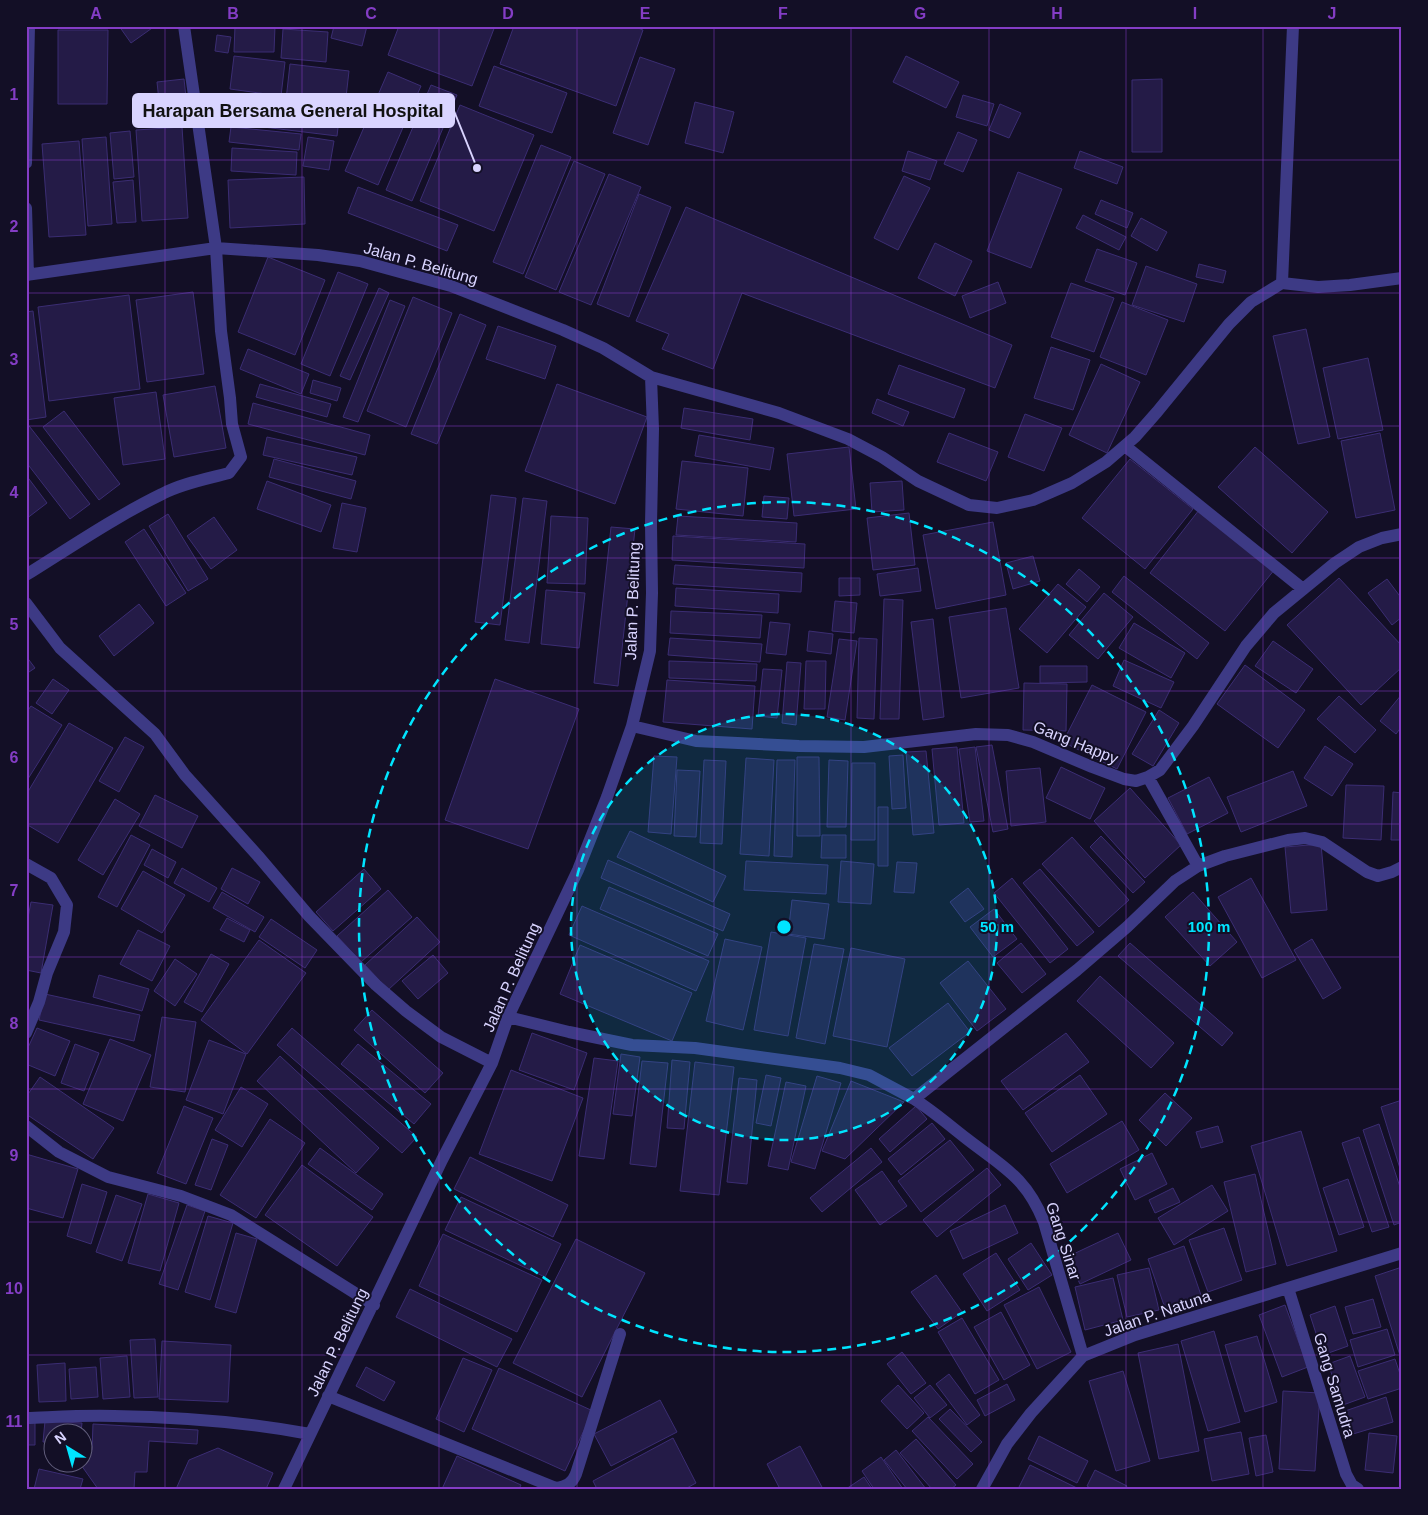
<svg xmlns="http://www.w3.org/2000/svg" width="1428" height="1515" viewBox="0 0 1428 1515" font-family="Helvetica,sans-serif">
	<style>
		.building { fill: #241b47; stroke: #3b2d73 }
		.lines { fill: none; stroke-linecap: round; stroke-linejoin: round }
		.minor { stroke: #3d3a85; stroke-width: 12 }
		.grid { fill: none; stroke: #843dc5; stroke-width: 1; stroke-opacity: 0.55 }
		.ring { fill: none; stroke: #00e5ff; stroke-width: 2.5; stroke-dasharray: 9 6 }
		.labels { text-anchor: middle; stroke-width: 4; stroke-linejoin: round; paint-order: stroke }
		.street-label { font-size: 16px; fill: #d9d4ff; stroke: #130f26 }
		.centre { fill: #00e5ff; stroke: #130f26; stroke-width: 2.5 }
		.ring-label { font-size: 15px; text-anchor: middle; font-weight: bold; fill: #00e5ff; stroke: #130f26; stroke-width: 4; stroke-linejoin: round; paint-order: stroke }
		.leader { fill: none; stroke: #d9d4ff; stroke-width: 2 }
		.callout-dot { fill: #d9d4ff; stroke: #130f26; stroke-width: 2 }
		.callout { fill: #d9d4ff; stroke: #d9d4ff; stroke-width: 2 }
		.callout-label { font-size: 18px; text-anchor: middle; font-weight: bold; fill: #111 }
		.neatline { fill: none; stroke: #843dc5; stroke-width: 2 }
		.grid-label { font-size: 16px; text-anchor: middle; font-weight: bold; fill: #843dc5 }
	</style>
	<rect width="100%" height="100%" fill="#130f26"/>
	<path class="building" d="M119 26H155L131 43Z
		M235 26H275L274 52H234Z
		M334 26H367L362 46 331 38Z
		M399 26H495L472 86 388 55Z
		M514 26H633L643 30 616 106 500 64Z
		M283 29 328 32 326 62 281 58Z
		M58 30H108L107 104H58Z
		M217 35 231 37 228 53 215 51Z
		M234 56 285 62 281 96 230 89Z
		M906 56 959 82 946 108 893 82Z
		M640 57 675 69 648 145 613 133Z
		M290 64 349 71 345 106 286 100Z
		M494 66 567 93 552 133 479 106Z
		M388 72 421 86 378 185 345 171Z
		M184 79 188 116 161 120 157 82Z
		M1162 79V152H1132V80Z
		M431 85 457 95 412 201 386 190Z
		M963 95 994 104 987 126 956 117Z
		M225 97 340 111 337 136 222 122Z
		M695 102 734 112 723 153 685 143Z
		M1000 104 1021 113 1009 138 989 130Z
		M460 105 534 135 494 231 420 201Z
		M182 127 188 218 142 221 136 130Z
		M231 127 301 134 299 150 229 142Z
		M130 131 134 177 114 179 110 133Z
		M958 132 977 140 963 172 944 164Z
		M106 137 112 224 88 226 82 139Z
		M308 137 334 141 329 170 303 166Z
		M79 141 86 235 49 237 42 144Z
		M541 145 571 157 523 274 493 262Z
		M232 148 297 152 296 175 231 171Z
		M908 151 937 161 930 180 902 171Z
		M1080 151 1123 167 1117 184 1074 168Z
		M574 161 605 174 556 290 525 277Z
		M1018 172 1062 189 1031 268 987 251Z
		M609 174 641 187 591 305 559 292Z
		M904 176 930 188 898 250 874 238Z
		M304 177 305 224 230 228 228 180Z
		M133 180 136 222 117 223 113 182Z
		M358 187 458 225 447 251 348 213Z
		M639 194 671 207 629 317 597 304Z
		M1101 200 1133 213 1127 228 1095 214Z
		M686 207 1012 345 995 388 742 293 713 369 662 349 669 334 636 321Z
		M1083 215 1126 237 1119 250 1076 228Z
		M1141 218 1167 232 1157 251 1131 236Z
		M935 243 972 261 955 296 918 278Z
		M1097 249 1137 263 1125 295 1085 281Z
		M268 257 325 280 295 355 238 332Z
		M1199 264 1226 271 1223 283 1196 277Z
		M1146 266 1197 284 1184 322 1132 305Z
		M338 272 368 284 330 376 301 364Z
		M998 282 1006 303 970 318 962 296Z
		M1071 283 1114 298 1094 352 1051 337Z
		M379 288 389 293 350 380 340 376Z
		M193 292 204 374 147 382 136 300Z
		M129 295 140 389 49 401 38 307Z
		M413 297 452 313 406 427 367 411Z
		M390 300 405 306 358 422 343 417Z
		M1122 302 1168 320 1146 375 1100 357Z
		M33 311 46 417 26 420V312Z
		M460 314 486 325 437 444 411 434Z
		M498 326 556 346 545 379 486 359Z
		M1306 329 1330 437 1298 444 1273 336Z
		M1051 347 1090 360 1073 410 1034 398Z
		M248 349 309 374 301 394 240 369Z
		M1368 358 1383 430 1338 439 1323 368Z
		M1101 364 1140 382 1107 453 1069 435Z
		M899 365 965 389 954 418 888 394Z
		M313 380 341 388 337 401 310 393Z
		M260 384 331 404 327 417 256 397Z
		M557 384 647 417 615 504 525 471Z
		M215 386 226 448 174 457 163 395Z
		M156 392 165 459 123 465 114 398Z
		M877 399 909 412 903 426 872 413Z
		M253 403 370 435 365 455 248 424Z
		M684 408 753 419 750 440 681 428Z
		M64 411 120 484 99 500 43 427Z
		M1025 414 1062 428 1044 471 1008 457Z
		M26 422 90 504 70 519 26 462Z
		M949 433 998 452 986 481 937 462Z
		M1380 433 1395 510 1356 518 1341 441Z
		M699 435 774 448 770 470 695 456Z
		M267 437 357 457 352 475 263 455Z
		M849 447 856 509 794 516 787 454Z
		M1255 447 1328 512 1292 553 1218 487Z
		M274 459 356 481 351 499 269 477Z
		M1130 459 1193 509 1145 569 1082 518Z
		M682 461 748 468 743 516 676 509Z
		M26 475 47 503 26 519Z
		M267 481 331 505 321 532 257 509Z
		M902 481 904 510 872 512 870 483Z
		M491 495 516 498 500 625 475 622Z
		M764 496 789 498 787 519 762 517Z
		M523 498 547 501 529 643 505 640Z
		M342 503 366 508 357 552 333 548Z
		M1199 510 1275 569 1225 631 1150 573Z
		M909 513 915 565 873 570 867 518Z
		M168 514 208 579 188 591 149 526Z
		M551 516 588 518 585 584 547 583Z
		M678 516 797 523 796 542 676 535Z
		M214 517 237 550 211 569 187 536Z
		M993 522 1006 595 936 609 923 535Z
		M611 527 635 529 618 686 594 683Z
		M144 529 186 593 166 606 125 542Z
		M673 536 805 544 804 568 672 560Z
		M1033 556 1040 581 1013 589 1006 563Z
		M675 565 802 573 801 592 673 584Z
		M918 568 921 591 880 596 877 574Z
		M1079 569 1100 587 1087 602 1066 584Z
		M1124 576 1209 643 1197 659 1112 592Z
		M839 578H860V595L839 596Z
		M1339 578 1402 646V667L1361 705 1287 625Z
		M1387 579 1402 599V617L1392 625 1368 593Z
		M1058 584 1086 607 1047 653 1019 629Z
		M676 588 779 594 778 613 675 606Z
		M546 590 585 593 579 648 541 644Z
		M1104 593 1133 617 1098 659 1069 635Z
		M884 599 903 600 899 719H880Z
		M835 601 857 603 854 633 832 631Z
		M139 604 154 623 114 656 99 636Z
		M1006 608 1019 688 961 698 949 617Z
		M671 611 762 615 760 638 670 633Z
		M933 619 944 717 923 720 911 622Z
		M770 622 790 624 786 655 766 653Z
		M1134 623 1185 653 1171 678 1119 648Z
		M809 631 833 634 831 654 807 651Z
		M670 638 762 644 760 662 668 655Z
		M859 638 877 639 874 719 857 718Z
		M839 639 857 641 845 720 827 717Z
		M1273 641 1313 669 1296 693 1255 666Z
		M26 656 35 668 26 674Z
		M1124 660 1174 682 1161 708 1113 686Z
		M669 661 757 664 756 681 669 678Z
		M806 661H826L825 709H804Z
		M787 662 801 663 796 725 782 723Z
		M1245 665 1305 710 1278 748 1217 704Z
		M1040 666H1087V682L1040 683Z
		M763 669 782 670 777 718 758 716Z
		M53 679 69 690 52 714 36 703Z
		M495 679 579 709 528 849 445 820Z
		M667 680 755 686 752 729 663 722Z
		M1024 683 1067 684 1066 731 1023 730Z
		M1092 685 1146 712 1117 769 1063 742Z
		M1402 694V726L1396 734 1380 721Z
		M1339 696 1376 730 1355 753 1317 719Z
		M31 706 62 725 26 782V713Z
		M1159 710 1179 723 1153 766 1132 754Z
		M69 723 113 748 58 843 26 824V795Z
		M125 737 144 747 119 792 99 781Z
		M992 745 1008 829 993 832 976 747Z
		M1325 746 1353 764 1332 796 1304 778Z
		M957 747 964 823 939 825 932 749Z
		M975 747 984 821 970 822 959 749Z
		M926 751 934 833 913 835 906 752Z
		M903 755 906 808 892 809 889 756Z
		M654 756 677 757 671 834 648 832Z
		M797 757H819L820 836H797Z
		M746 758 774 760 769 856 740 854Z
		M704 760 726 761 722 844 700 843Z
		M777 760H795L792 857 774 856Z
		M829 760 848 761 846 827H827Z
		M852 763H875V840H851Z
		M1061 767 1105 788 1090 819 1046 798Z
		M1040 768 1046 822 1011 826 1006 771Z
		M677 770 700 771 696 837 674 836Z
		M1293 771 1307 806 1241 832 1227 797Z
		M1209 777 1228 813 1187 834 1168 798Z
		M1346 785 1384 786 1381 840 1343 838Z
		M1130 788 1181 845 1145 878 1094 821Z
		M1393 792 1402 793V840H1391Z
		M155 795 198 816 182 848 139 826Z
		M115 799 140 814 103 875 78 860Z
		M878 807H888V866H878Z
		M630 831 726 876 713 902 617 857Z
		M131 835 150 845 117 907 98 897Z
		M822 835H846V858H821Z
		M1101 836 1145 882 1133 893 1090 847Z
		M1072 837 1129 900 1099 927 1042 864Z
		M1321 844 1327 910 1291 913 1285 847Z
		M152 849 176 862 168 878 144 865Z
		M608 860 730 914 723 931 601 878Z
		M746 861 828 865 826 894 744 890Z
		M841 861 874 864 871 904 838 902Z
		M897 862 917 863 914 893 894 892Z
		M182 868 217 888 209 902 174 883Z
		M232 868 260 882 248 904 221 889Z
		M364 869 381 889 333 931 316 912Z
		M1040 869 1094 932 1077 946 1023 883Z
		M143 871 185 895 162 933 121 909Z
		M1012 878 1068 949 1050 963 994 893Z
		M1251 878 1296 960 1262 978 1218 897Z
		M609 887 718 934 708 956 600 909Z
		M968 888 984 909 965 922 950 902Z
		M388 890 412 917 361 962 337 936Z
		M222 892 264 917 255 932 213 908Z
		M1193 892 1237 942 1210 966 1165 917Z
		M792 900 829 904 824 939 788 934Z
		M31 902 53 905 41 973 26 970V928Z
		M582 906 709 961 696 991 569 935Z
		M994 909 1017 939 993 957 970 927Z
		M417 917 440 942 388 990 365 965Z
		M227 918 250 930 244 942 220 930Z
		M271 919 317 950 305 968 259 937Z
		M138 930 170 946 152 981 120 964Z
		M771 932 806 938 788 1036 754 1030Z
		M725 939 762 947 743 1030 706 1021Z
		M1312 939 1341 988 1323 999 1294 950Z
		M259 940 306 973 247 1054 201 1020Z
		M1021 943 1046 974 1022 993 997 963Z
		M1130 943 1233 1033 1222 1046 1118 956Z
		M814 944 844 949 825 1044 796 1038Z
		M580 945 692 993 672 1041 560 994Z
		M851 948 905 959 887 1047 833 1036Z
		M211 954 229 964 202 1012 184 1002Z
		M433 955 448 973 418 999 402 981Z
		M175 959 197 974 175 1006 154 991Z
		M968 961 1006 1009 977 1031 940 983Z
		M99 975 149 989 142 1011 93 997Z
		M1100 976 1174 1043 1151 1068 1077 1001Z
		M45 994 140 1015 134 1041 39 1020Z
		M948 1003 970 1032 912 1076 889 1048Z
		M372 1010 443 1073 425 1093 354 1030Z
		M162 1017 196 1022 185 1092 150 1087Z
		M37 1028 70 1041 55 1076 26 1064V1052Z
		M292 1028 417 1137 402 1153 277 1045Z
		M532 1033 587 1053 574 1090 519 1070Z
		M1066 1033 1089 1062 1023 1110 1001 1081Z
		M110 1039 151 1055 123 1121 83 1104Z
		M209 1040 246 1054 223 1114 186 1100Z
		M75 1044 99 1053 84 1091 61 1083Z
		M358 1044 431 1104 414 1124 341 1064Z
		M621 1054 640 1057 632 1116 613 1114Z
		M280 1056 379 1148 356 1173 257 1081Z
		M594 1058 618 1061 604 1159 579 1156Z
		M672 1060 690 1062 684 1129 667 1128Z
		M642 1061 668 1063 656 1167 630 1164Z
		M695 1062 734 1067 719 1195 680 1191Z
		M511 1070 583 1098 552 1181 479 1154Z
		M766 1075 781 1078 771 1126 756 1123Z
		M1080 1075 1107 1114 1052 1152 1025 1113Z
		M817 1076 841 1083 815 1169 791 1162Z
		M40 1077 114 1128 93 1159 26 1114V1097Z
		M739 1078 757 1080 747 1184 727 1182Z
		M851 1081 904 1102 845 1159 822 1151Z
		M786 1082 806 1086 788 1170 768 1166Z
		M241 1087 268 1104 242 1147 215 1130Z
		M1165 1093 1192 1118 1166 1146 1139 1120Z
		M1402 1100V1175L1381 1107Z
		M184 1106 213 1118 186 1184 157 1173Z
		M916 1106 927 1119 890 1152 879 1139Z
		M270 1119 305 1143 256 1218 220 1195Z
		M1122 1121 1139 1150 1067 1193 1050 1164Z
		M932 1123 945 1139 901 1175 888 1159Z
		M1379 1124 1402 1193V1222L1394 1225 1363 1130Z
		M1218 1126 1223 1142 1201 1148 1196 1132Z
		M1301 1131 1337 1251 1287 1266 1251 1146Z
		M1359 1137 1389 1227 1372 1232 1342 1143Z
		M212 1139 228 1145 211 1190 195 1185Z
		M950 1140 974 1170 921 1212 898 1181Z
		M320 1148 383 1194 372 1210 308 1164Z
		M871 1148 882 1162 822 1212 810 1198Z
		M1152 1153 1167 1184 1135 1200 1120 1169Z
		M26 1154 78 1169 63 1218 26 1208Z
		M470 1157 568 1205 553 1237 454 1189Z
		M302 1165 373 1217 337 1266 265 1215Z
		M987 1168 1001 1185 937 1237 923 1220Z
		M882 1171 907 1206 880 1225 855 1190Z
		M1255 1174 1276 1264 1246 1272 1224 1182Z
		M1348 1179 1364 1227 1339 1235 1323 1188Z
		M82 1184 107 1192 91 1244 67 1236Z
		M1212 1185 1228 1211 1174 1245 1158 1218Z
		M1173 1188 1180 1202 1155 1213 1149 1200Z
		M148 1194 179 1203 160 1271 128 1263Z
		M116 1195 142 1204 122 1261 96 1252Z
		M461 1197 561 1244 545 1277 445 1230Z
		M187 1205 205 1211 178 1290 159 1284Z
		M1005 1205 1018 1233 963 1259 950 1231Z
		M208 1216 233 1223 210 1300 185 1292Z
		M1224 1228 1242 1280 1208 1292 1189 1240Z
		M236 1233 257 1239 236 1313 215 1307Z
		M1118 1233 1131 1260 1080 1284 1067 1257Z
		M443 1234 542 1280 517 1332 419 1286Z
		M576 1239 645 1273 582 1397 513 1363Z
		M1031 1243 1052 1275 1028 1290 1008 1259Z
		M1184 1246 1202 1298 1166 1311 1148 1259Z
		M996 1253 1020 1290 987 1311 963 1274Z
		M1402 1267V1362L1375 1276Z
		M1149 1268 1159 1310 1127 1317 1117 1275Z
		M936 1275 962 1312 938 1329 911 1292Z
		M1113 1278 1123 1320 1085 1330 1075 1287Z
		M1039 1287 1071 1352 1037 1369 1004 1305Z
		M410 1289 512 1339 497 1367 396 1317Z
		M1373 1299 1381 1327 1353 1334 1345 1307Z
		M1285 1305 1308 1367 1282 1377 1259 1315Z
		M1335 1306 1348 1346 1323 1355 1310 1315Z
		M1001 1312 1030 1365 1004 1380 974 1327Z
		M962 1318 999 1380 975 1394 938 1332Z
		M1387 1329 1395 1355 1358 1367 1350 1340Z
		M1214 1331 1240 1422 1208 1431 1181 1341Z
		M1257 1336 1277 1402 1245 1412 1225 1345Z
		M155 1339 158 1397 134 1398 130 1340Z
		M162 1341 231 1345 228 1402 159 1399Z
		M1178 1344 1199 1451 1159 1459 1138 1353Z
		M902 1352 926 1383 911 1394 887 1364Z
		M127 1356 130 1397 103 1399 100 1358Z
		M1350 1356 1365 1397 1343 1405 1328 1364Z
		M463 1358 492 1370 464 1432 436 1419Z
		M1395 1359 1402 1380V1388L1368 1399 1358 1371Z
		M26 1361H27L28 1403H26Z
		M65 1363 66 1401 39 1402 37 1365Z
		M96 1367 98 1397 71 1399 69 1369Z
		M366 1367 395 1382 384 1401 356 1386Z
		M499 1368 593 1411 565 1471 472 1429Z
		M1123 1371 1150 1461 1116 1471 1089 1381Z
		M949 1374 980 1415 967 1425 936 1384Z
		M1007 1384 1015 1400 985 1416 977 1400Z
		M898 1385 924 1413 907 1429 881 1401Z
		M930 1385 947 1405 930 1418 914 1398Z
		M1283 1391 1320 1393 1315 1471 1279 1469Z
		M1386 1397 1393 1422 1353 1434 1345 1411Z
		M660 1400 677 1432 611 1466 594 1434Z
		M950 1409 982 1442 971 1452 939 1419Z
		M928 1417 973 1464 957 1479 912 1431Z
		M45 1421 82 1423 81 1432H52V1442H43Z
		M26 1422H35V1445H26Z
		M93 1424 198 1430 197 1444 149 1441 147 1472H135L134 1489H98L79 1462H82V1450H92Z
		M1241 1432 1249 1474 1212 1481 1204 1439Z
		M1369 1433 1397 1436 1393 1473 1365 1470Z
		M1266 1435 1273 1472 1256 1476 1249 1438Z
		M1039 1436 1088 1461 1077 1483 1028 1459Z
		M673 1438 696 1483 685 1489H597L593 1481Z
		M916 1439 956 1485 951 1489H932L900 1453Z
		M800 1446 823 1489H780L767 1464Z
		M218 1448 273 1473 266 1489H176L189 1460Z
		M896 1450 926 1489H907L884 1460Z
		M457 1456 521 1485 519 1489H442Z
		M881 1457 903 1489H874L862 1471Z
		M1030 1465 1079 1489H1018Z
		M39 1469 83 1479 80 1489H34Z
		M1095 1470 1127 1486 1125 1489H1092L1087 1486Z
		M864 1477 872 1489H846Z"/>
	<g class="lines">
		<path class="minor" d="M26 163 29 26
			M26 208 28 275
			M26 275 216 248 318 255 360 261 451 286 563 330 603 348 651 377 779 413 848 439 882 457 918 481 969 505 997 508 1033 500 1072 483 1106 462 1135 437 1157 412 1229 324 1251 302 1282 283 1318 287 1350 285 1402 278
			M1282 283 1293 26
			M1125 446 1303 589
			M26 575C71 547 115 517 162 494 183 483 207 479 229 473L241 457 232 424 230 398 221 331 216 248 184 26
			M26 603 60 648 155 734 185 775 258 856 309 916 376 985 406 1011 441 1037 492 1063
			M632 726 696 741 799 746 864 747 976 734 1008 735 1033 742 1092 767 1124 779 1136 781 1148 777 1160 770 1193 726 1246 646 1274 613 1335 563 1359 547 1382 538 1402 534
			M1148 777 1198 866
			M26 864 51 878 67 905 64 932 47 973 39 1002 26 1033
			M508 1017 569 1032 632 1045 695 1048 840 1068 869 1075 914 1099 1077 970 1127 927 1175 881 1198 866 1225 856 1288 840 1305 838 1322 842 1367 872 1378 876 1392 872 1402 867
			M914 1099C933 1111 949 1125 967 1139 1003 1167 1026 1177 1044 1222L1083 1356
			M26 1126 59 1152 108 1177 181 1196 231 1215 374 1305
			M1288 1288 1346 1474 1352 1485 1358 1489
			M328 1396 556 1488C566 1486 572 1484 576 1474L620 1334
			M26 1418C55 1417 85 1415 114 1416 180 1417 246 1422 310 1434
			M284 1489 442 1160 492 1063 508 1017 578 870 607 797 632 726 650 651 652 593 651 524 653 429 651 377
			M982 1489 1007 1444 1031 1413 1083 1356 1135 1335 1402 1253"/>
	</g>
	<path class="grid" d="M165 26V1489M302 26V1489M439 26V1489M577 26V1489M714 26V1489M851 26V1489M989 26V1489M1126 26V1489M1263 26V1489M26 160H1402M26 293H1402M26 426H1402M26 558H1402M26 691H1402M26 824H1402M26 957H1402M26 1089H1402M26 1222H1402M26 1355H1402"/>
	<circle cx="784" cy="927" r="213" fill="#00e5ff" fill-opacity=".12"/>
	<g class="ring">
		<circle cx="784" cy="927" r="213"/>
		<circle cx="784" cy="927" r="425"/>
	</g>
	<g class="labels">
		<g class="street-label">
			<text transform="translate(421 263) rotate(16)" y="6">Jalan P. Belitung</text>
			<text transform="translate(632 601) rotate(-88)" y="6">Jalan P. Belitung</text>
			<text transform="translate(1076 742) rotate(22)" y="6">Gang Happy</text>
			<text transform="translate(511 977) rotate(-66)" y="6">Jalan P. Belitung</text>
			<text transform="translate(1064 1241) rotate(72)" y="6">Gang Sinar</text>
			<text transform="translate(1157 1313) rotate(-19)" y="6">Jalan P. Natuna</text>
			<text transform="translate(337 1342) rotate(-64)" y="6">Jalan P. Belitung</text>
			<text transform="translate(1335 1385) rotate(73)" y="6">Gang Samudra</text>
		</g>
	</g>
	<circle cx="784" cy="927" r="8" class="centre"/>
	<g class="ring-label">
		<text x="997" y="932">50 m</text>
		<text x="1209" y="932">100 m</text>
	</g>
	<path class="leader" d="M477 168L454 111"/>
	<circle class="callout-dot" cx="477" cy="168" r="5"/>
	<rect class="callout" x="133" y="94" width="321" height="33" rx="5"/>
	<g class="callout-label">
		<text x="293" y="117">Harapan Bersama General Hospital</text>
	</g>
	<rect width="1428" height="1515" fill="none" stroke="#130f26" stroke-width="55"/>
	<g transform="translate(68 1448) rotate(323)"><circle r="24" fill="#130f26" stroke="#625e7d"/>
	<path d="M0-4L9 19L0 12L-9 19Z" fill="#00e5ff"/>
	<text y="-8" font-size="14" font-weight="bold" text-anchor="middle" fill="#d9d4ff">N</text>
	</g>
	<rect x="28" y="28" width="1372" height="1460" class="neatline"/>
	<g class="grid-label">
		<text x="96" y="19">A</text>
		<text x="233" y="19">B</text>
		<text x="371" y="19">C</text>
		<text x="508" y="19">D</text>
		<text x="645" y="19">E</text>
		<text x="783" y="19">F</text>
		<text x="920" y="19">G</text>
		<text x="1057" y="19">H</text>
		<text x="1195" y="19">I</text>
		<text x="1332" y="19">J</text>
		<text x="14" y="100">1</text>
		<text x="14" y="232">2</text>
		<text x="14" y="365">3</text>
		<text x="14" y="498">4</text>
		<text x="14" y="630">5</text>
		<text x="14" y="763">6</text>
		<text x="14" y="896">7</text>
		<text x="14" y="1029">8</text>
		<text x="14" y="1161">9</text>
		<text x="14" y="1294">10</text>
		<text x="14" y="1427">11</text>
	</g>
</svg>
